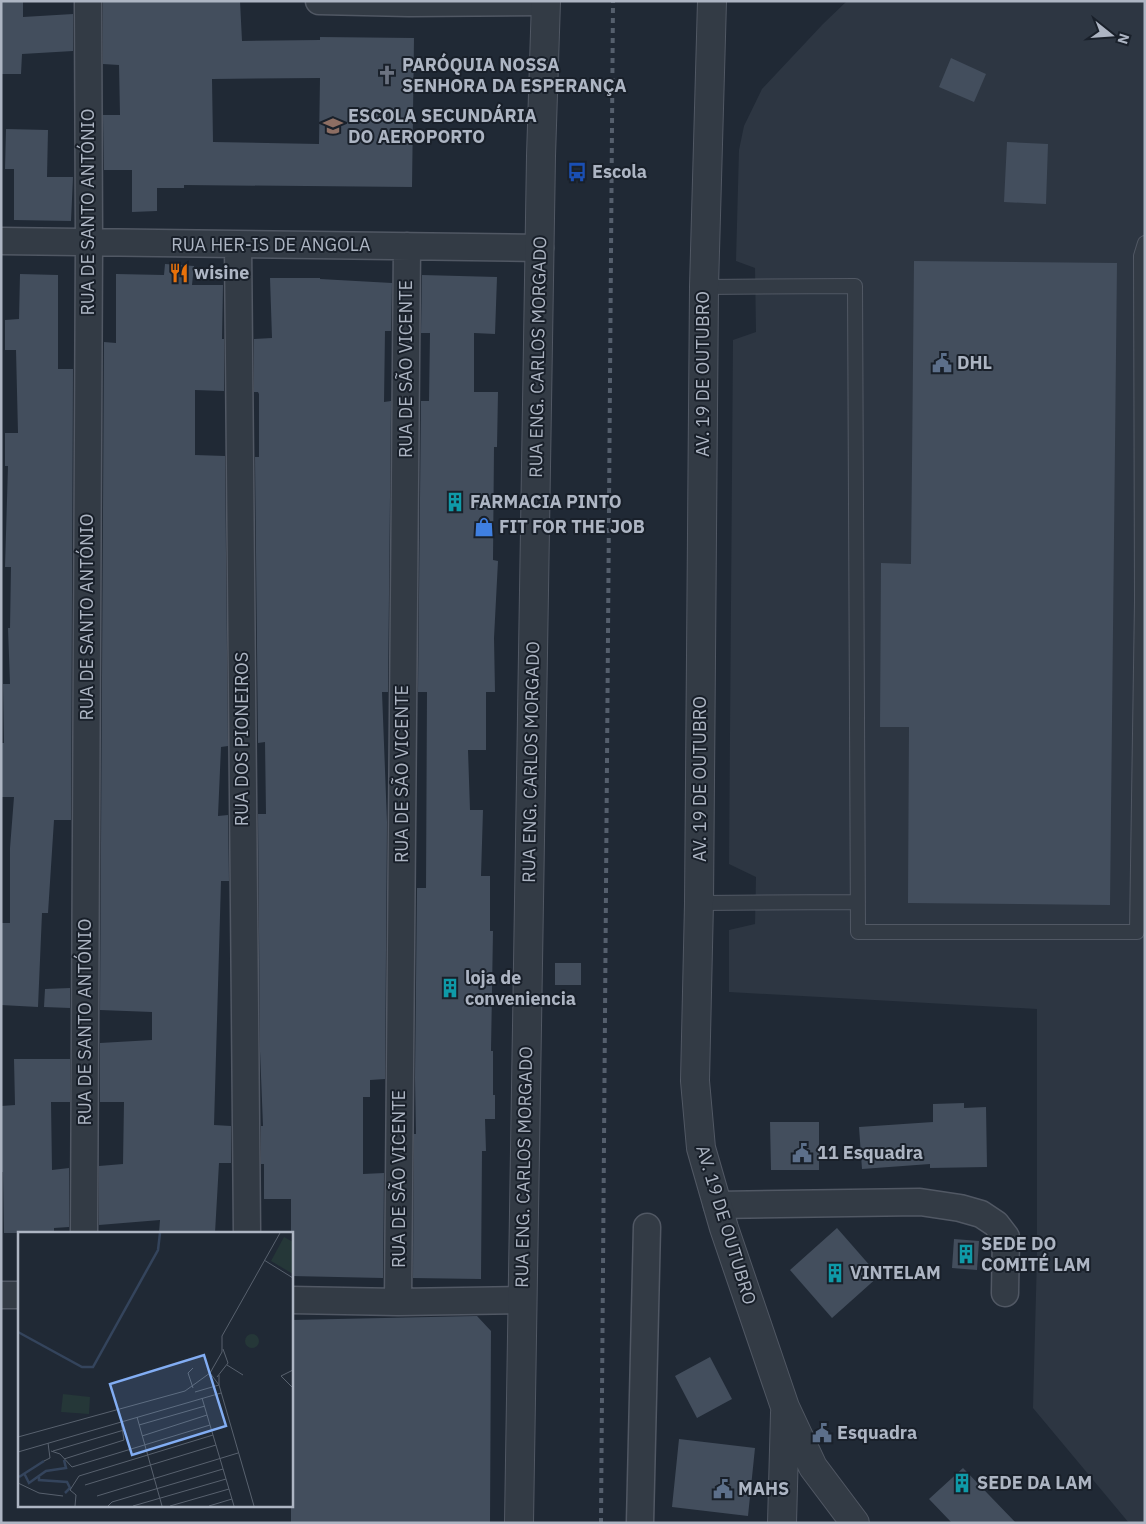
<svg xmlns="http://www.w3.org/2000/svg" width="1146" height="1524" viewBox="0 0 1146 1524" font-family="'IBM Plex Sans',sans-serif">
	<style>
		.airport { fill: #2d3642 }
		.building { fill: #434e5d; fill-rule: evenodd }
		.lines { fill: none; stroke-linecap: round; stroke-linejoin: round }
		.service-casing { stroke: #515864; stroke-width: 16 }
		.minor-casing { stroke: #515864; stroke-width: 29 }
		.tertiary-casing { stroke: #515864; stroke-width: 30 }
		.service { stroke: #333b45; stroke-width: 14 }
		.minor { stroke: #333b45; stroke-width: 26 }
		.tertiary { stroke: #333b45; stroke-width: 28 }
		.rail { stroke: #555f6d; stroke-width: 4; stroke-dasharray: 5 5; stroke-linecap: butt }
		.labels { text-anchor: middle; stroke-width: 4; stroke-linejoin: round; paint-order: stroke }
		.poi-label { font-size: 18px; font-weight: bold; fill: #adb5c3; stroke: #19202a; text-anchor: start }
		.street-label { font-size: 18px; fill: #adb5c3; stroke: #19202a }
		.inset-river { fill: none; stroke: #34445c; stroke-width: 2.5 }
		.inset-road { fill: none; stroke: #58616e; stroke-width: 1 }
		.view { fill: #82adf3; fill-opacity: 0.15; stroke: #82adf3; stroke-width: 2.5 }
		.inset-edge { fill: none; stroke: #adb5c3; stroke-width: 2.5 }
	</style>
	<rect width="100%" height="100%" fill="#202935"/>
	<path class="airport" d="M847 1H1145V1523H1129L1033 1408 1037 1256V1009L729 992V930L755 924 756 877 729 864 733 340 756 332 755 268 736 261 739 150 744 126 762 89 823 24Z"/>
	<path class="building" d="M1 1H23V17L73 14V51L22 54 21 74H1Z
		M103 1H240L242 41 320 40V37L414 38 412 187 184 185V188H157V211L132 212V170H104L103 115H120L119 65 103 64ZM320 78 319 144 213 142 212 79Z
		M951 58 986 74 974 102 939 87Z
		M6 129 48 130 47 177H73L71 221 14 220V169H5Z
		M1007 142 1048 144 1046 204 1004 202Z
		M914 261 1117 263 1110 905 908 903 909 727H880L881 563 911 564Z
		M165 264 194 266 192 285H223L222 339H224V391L195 390V455L225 456 228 746 221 747 218 816 228 815 229 881H221L214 1125 231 1126V1163H219L215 1233H159L160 1220 99 1225V1166L123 1164 124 1102H100V1043L152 1040V1012L100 1010 104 342 116 343V274L164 275Z
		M20 274 58 275V369H73L71 820H54L48 913H42L38 1007 1 1005V923H10V848L14 797H1L2 743H4L3 684H10L8 628H10L11 567H5L8 466H5V433H18L16 350H5V320L19 319Z
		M422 275 497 277 495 334 474 333V392H498L497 447H494L493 560 498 561 494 638 495 692H486V750H468L470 810H483L481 876H490V931H493L491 1051H493V1095H495V1119H485L486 1151H482L481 1279 413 1278 414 1134H416L415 1078 417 888H426L427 692H418L421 401H429L430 333H421Z
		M270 278H320V279L392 283 391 331H385L384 402 391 401 388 692H382L387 822 385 1079 370 1080V1097H363V1174L384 1173 383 1278 291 1276V1199H264V1164H261V1126H263L260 1051 258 814H266L265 742 258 743 255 457H259V394L258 392H254V339L272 338Z
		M555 963H581V985H555Z
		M70 988V1008L44 1007 45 989Z
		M14 1059H70V1102H51L52 1170 69 1168V1227L54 1228V1233H4L3 1172H1V1106L15 1105Z
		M964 1103V1108L986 1107 987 1167 930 1168V1164L862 1169 859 1127 933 1122V1104Z
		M770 1122H819V1170H771Z
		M837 1228 879 1276 832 1318 790 1270Z
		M954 1239 979 1241 977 1270 952 1268Z
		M477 1316 491 1331 490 1523H291V1320Z
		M710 1357 732 1399 697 1418 675 1376Z
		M679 1439 755 1448 748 1516 672 1507Z
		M963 1468 1016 1523H952L929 1499Z"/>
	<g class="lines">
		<defs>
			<path id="service" d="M704 287 855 286 858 932H1137L1142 601 1141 256 1145 243
				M699 903 858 902"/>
			<path id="minor" d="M319 1 409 3 546 2
				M1 241 540 248
				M238 245 247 1233
				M717 1205 920 1202 960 1208 981 1214 996 1224 1006 1237 1005 1293
				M84 1233 89 243 88 1
				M1 1295H19
				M291 1300 398 1302 522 1300
				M398 1302 407 246
				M640 1523 647 1227"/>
			<path id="tertiary" d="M712 1 704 287 699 903 695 1081 701 1148 724 1228 785 1407 813 1467 855 1523
				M519 1523 541 156 546 1
				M782 1523 785 1413"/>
		</defs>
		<use href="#service" class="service-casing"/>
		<use href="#minor" class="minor-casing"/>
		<use href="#tertiary" class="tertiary-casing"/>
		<use href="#service" class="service"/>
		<use href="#minor" class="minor"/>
		<use href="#tertiary" class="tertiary"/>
		<path class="rail" d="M601 1523 613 1"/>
	</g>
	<defs>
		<symbol id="church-bare" viewBox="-9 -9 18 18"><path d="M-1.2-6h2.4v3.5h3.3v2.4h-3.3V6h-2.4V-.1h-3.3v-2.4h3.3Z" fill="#6b7280" stroke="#19202a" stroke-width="2.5" paint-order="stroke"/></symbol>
		<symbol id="school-bare" viewBox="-9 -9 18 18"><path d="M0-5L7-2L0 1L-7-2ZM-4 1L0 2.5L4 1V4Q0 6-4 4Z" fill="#8d6e63" stroke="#19202a" stroke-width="2.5" paint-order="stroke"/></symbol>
		<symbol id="bus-bare" viewBox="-9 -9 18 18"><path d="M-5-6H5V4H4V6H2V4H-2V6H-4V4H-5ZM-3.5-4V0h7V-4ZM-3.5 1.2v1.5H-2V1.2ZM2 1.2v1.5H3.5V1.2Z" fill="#1a4fb4" stroke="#19202a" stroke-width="2.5" paint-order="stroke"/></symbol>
		<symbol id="restaurant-bare" viewBox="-9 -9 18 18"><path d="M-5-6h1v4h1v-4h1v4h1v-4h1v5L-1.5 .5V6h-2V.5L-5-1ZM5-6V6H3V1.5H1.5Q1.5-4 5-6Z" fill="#e8710a" stroke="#19202a" stroke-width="2.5" paint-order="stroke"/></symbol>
		<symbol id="civic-bare" viewBox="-9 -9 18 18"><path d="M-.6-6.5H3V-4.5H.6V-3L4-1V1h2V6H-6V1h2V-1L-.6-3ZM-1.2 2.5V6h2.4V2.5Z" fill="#5c6f8a" stroke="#19202a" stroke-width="2.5" paint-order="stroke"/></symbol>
		<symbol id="building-bare" viewBox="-9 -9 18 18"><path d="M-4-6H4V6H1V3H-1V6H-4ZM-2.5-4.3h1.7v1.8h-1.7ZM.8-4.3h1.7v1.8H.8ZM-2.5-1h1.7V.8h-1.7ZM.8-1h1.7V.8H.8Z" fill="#0f9aa8" stroke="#19202a" stroke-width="2.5" paint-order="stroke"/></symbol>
		<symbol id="shop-bare" viewBox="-9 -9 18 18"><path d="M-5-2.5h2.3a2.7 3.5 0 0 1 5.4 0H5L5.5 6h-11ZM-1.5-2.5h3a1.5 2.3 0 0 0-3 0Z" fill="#3f7fe0" stroke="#19202a" stroke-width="2.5" paint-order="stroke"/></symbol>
	</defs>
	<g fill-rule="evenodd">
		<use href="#church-bare" x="373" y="61" width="28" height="28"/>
		<use href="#school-bare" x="319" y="112" width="28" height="28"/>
		<use href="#bus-bare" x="563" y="158" width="28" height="28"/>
		<use href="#restaurant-bare" x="165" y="259" width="28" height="28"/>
		<use href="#civic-bare" x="928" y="349" width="28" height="28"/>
		<use href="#building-bare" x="441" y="488" width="28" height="28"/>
		<use href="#shop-bare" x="470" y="513" width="28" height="28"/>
		<use href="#building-bare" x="436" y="974" width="28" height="28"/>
		<use href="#civic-bare" x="788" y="1139" width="28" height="28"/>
		<use href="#building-bare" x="952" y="1240" width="28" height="28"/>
		<use href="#building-bare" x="821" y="1259" width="28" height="28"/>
		<use href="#civic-bare" x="808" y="1419" width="28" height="28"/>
		<use href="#building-bare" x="948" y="1469" width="28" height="28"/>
		<use href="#civic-bare" x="709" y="1475" width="28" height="28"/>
	</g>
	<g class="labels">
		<g class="poi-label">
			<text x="402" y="71">PARÓQUIA NOSSA<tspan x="402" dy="21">SENHORA DA ESPERANÇA</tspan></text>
			<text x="348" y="122">ESCOLA SECUNDÁRIA<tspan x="348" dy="21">DO AEROPORTO</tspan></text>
			<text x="592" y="178">Escola</text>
			<text x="194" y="279">wisine</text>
			<text x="957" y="369">DHL</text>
			<text x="470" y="508">FARMACIA PINTO</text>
			<text x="499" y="533">FIT FOR THE JOB</text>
			<text x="465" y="984">loja de<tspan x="465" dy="21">conveniencia</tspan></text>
			<text x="817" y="1159">11 Esquadra</text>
			<text x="981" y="1250">SEDE DO<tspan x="981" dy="21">COMITÉ LAM</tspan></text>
			<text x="850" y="1279">VINTELAM</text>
			<text x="837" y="1439">Esquadra</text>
			<text x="977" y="1489">SEDE DA LAM</text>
			<text x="738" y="1495">MAHS</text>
		</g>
		<g class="street-label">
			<text transform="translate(88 212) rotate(-90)" y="6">RUA DE SANTO ANTÓNIO</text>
			<text x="271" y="251">RUA HER-IS DE ANGOLA</text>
			<text transform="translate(538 357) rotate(-89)" y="6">RUA ENG. CARLOS MORGADO</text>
			<text transform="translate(406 369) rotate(-90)" y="6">RUA DE SÃO VICENTE</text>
			<text transform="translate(703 374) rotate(-90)" y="6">AV. 19 DE OUTUBRO</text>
			<text transform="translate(87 617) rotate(-90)" y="6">RUA DE SANTO ANTÓNIO</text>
			<text transform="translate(242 739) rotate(-90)" y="6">RUA DOS PIONEIROS</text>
			<text transform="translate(531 762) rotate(-89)" y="6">RUA ENG. CARLOS MORGADO</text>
			<text transform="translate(402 774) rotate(-90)" y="6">RUA DE SÃO VICENTE</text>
			<text transform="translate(700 779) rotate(-90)" y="6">AV. 19 DE OUTUBRO</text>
			<text transform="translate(85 1022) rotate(-90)" y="6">RUA DE SANTO ANTÓNIO</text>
			<text transform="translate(524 1167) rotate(-89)" y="6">RUA ENG. CARLOS MORGADO</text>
			<text transform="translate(399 1179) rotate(-90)" y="6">RUA DE SÃO VICENTE</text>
			<text transform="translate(726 1225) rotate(73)" y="6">AV. 19 DE OUTUBRO</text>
		</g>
	</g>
	<g transform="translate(18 1232)">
		<rect width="275" height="275" fill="#202935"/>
		<path d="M266 5 275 10V42L253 29ZM227 109a7 7 0 1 1 14 0a7 7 0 1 1-14 0ZM45 162 72 165 71 182 43 180Z" fill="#253738"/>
		<path class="inset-river" d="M0 100 64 135H75L140 18 142 1M6 241 11 251 28 239 48 236 46 228M1 245 26 229M21 245V248L49 250 52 256 47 261"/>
		<path class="inset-road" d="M246 28 275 46M209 133 225 143M175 136 170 141 175 156M275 138 263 144 275 156M201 143V153L236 274M199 145 210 131 205 117M201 153 192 141 204 120V104L262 1M177 160 201 153M184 166 216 274M119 185 144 274M121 193 187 174M124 204 189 183M0 205 167 159 192 141M33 219 42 222 54 235 192 193M35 219 106 198M0 220 203 161M46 227 106 208 103 189M26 229 32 226 30 211M0 251 21 261 45 264M67 253 198 213M79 264 220 221M57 274 58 263 52 258 61 244 195 203M90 274 94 270 205 237M115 274 208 247M152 274 211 257M191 274 214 267"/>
		<path class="view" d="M186 123 208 194 114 223 92 152Z"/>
		<rect width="275" height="275" class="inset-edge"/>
	</g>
	<rect width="1146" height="1524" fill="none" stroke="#adb5c3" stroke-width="5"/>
	<g transform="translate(1111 35) rotate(107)" stroke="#19202a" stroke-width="4" paint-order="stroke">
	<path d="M0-4L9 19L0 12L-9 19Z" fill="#adb5c3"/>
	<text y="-8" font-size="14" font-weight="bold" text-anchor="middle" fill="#adb5c3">N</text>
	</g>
</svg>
